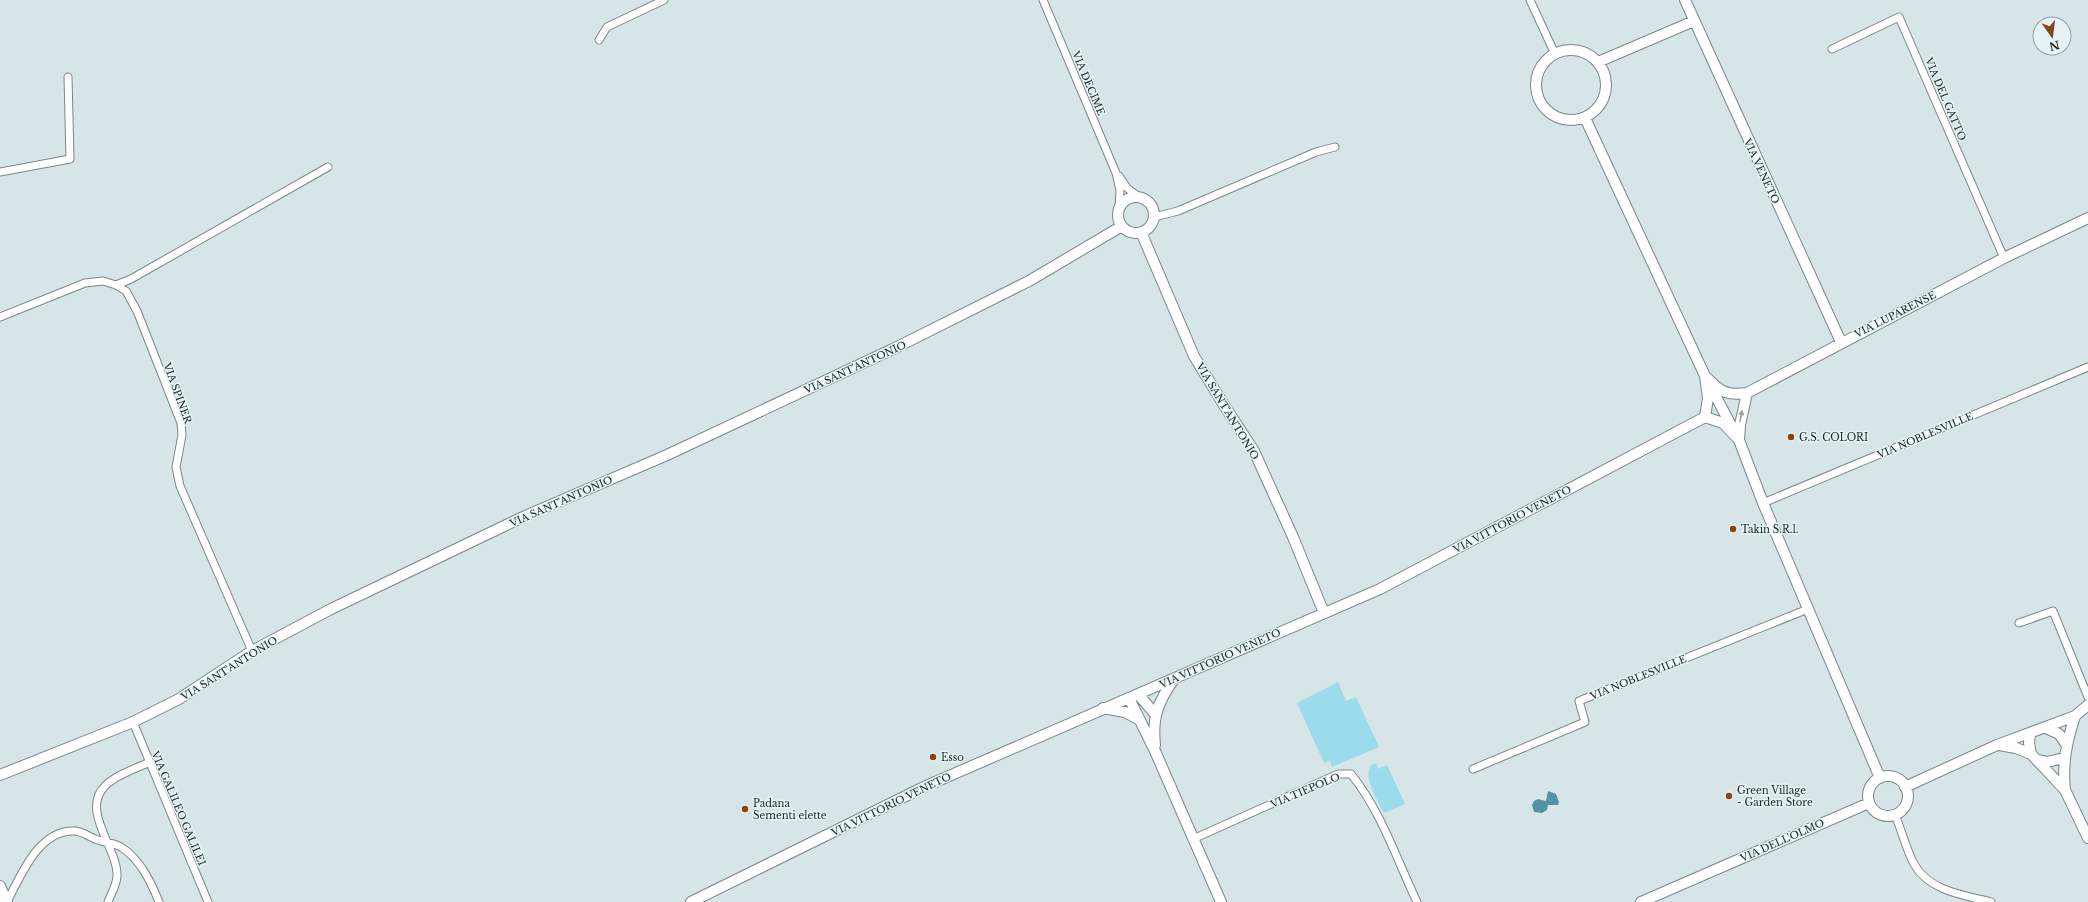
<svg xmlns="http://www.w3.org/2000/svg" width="2088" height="902" viewBox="0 0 2088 902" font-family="'Libre Baskerville',serif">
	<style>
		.green { fill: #9bdbeb }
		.water { fill: #5195a5 }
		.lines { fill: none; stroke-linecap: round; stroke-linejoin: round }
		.street-casing { stroke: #7a878a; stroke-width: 9 }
		.secondary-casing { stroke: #7a878a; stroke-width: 12 }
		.street { stroke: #fff; stroke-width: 7 }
		.secondary { stroke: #fff; stroke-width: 10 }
		.oneway { fill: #9c9e9f }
		.poi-dot { fill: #864314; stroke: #e5f2f6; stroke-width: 1.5 }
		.labels { text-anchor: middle; stroke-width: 3; stroke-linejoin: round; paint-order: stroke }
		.street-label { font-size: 10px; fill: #232829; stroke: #e5f2f6 }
		.poi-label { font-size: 10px; fill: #232829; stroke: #e5f2f6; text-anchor: start }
	</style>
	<rect width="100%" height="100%" fill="#d8e5e8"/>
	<path class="green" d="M1338 682 1346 701 1356 697 1379 747 1332 767 1330 761 1324 763 1297 703Z
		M1376 763 1378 769 1387 765 1405 804 1384 813C1379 802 1357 769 1376 763Z"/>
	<path class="water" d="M1548 791 1556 794 1559 802 1558 805H1548L1547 810 1542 813 1534 812 1532 805 1534 801 1538 799 1546 801Z"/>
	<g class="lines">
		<defs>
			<path id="street" d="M1043 0 1116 173 1120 190 1119 209
				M1530 0 1555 54
				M599 40 607 27 664 0
				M1832 49 1899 17 2004 258
				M0 172 70 159 68 77
				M1119 176 1127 188 1139 197
				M1154 217 1178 211 1316 152 1335 147
				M116 285 131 279 328 167
				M0 317 85 283 103 281 116 285 126 291 137 311 181 423 182 435 176 467 180 486 252 651
				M1763 503 2088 367
				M2019 623 2053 611 2088 697
				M133 722 208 902
				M1473 769 1585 722 1579 701 1808 609
				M1895 815C1902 831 1906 849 1914 864 1929 891 1963 895 1991 902
				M1193 839 1338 774H1351C1381 811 1397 860 1417 902
				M0 901 7 902C21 875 39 829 75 831 85 832 90 838 98 840 106 843 114 843 121 847 140 859 151 882 159 902
				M108 902C111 894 117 884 117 876 118 848 80 811 105 786 114 776 136 768 148 763"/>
			<path id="secondary" d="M1685 0 1841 342
				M1536 85a35 35 0 1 1 70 0a35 35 0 1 1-70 0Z
				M1598 62 1694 21
				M1585 118 1705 376 1733 429
				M1118 215a18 18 0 1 1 36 0a18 18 0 1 1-36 0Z
				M1141 232 1194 356 1222 402 1254 451 1293 537 1324 613
				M1705 376C1720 391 1725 396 1747 393L2004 258 2088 218
				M1705 417 1723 423 1739 440 1763 503 1880 778
				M1739 440 1740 425 1747 393
				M1138 694 1155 714
				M1129 698 1155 751 1221 902
				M1103 708 1125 712 1138 719
				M2046 728 2059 734 2066 744
				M2030 734 2029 743 2031 754 2065 790 2088 838
				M1155 745C1152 717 1158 702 1174 679
				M1999 745 2016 748 2031 754
				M2037 760 2047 762 2064 758
				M0 775 133 722 179 699 252 651 331 609 523 517 667 455 893 349 1029 281 1122 226
				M1868 796a20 20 0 1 1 40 0a20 20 0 1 1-40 0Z
				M1905 787 1997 745 2075 716 2088 705
				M2065 790C2062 763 2067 741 2075 716
				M0 886 7 902
				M691 902 926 786 1380 589 1705 417 1708 398 1705 376
				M1641 902 1869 803"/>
		</defs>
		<use href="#street" class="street-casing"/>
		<use href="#secondary" class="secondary-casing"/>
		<use href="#street" class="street"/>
		<use href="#secondary" class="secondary"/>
	</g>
	<defs><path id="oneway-solid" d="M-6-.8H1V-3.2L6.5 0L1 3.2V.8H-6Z"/></defs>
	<use class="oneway" href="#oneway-solid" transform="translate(1741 416) rotate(-79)"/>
	<g class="poi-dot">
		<circle cx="1791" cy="437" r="4"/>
		<circle cx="1733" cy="529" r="4"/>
		<circle cx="933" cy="757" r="4"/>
		<circle cx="1729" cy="796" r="4"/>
		<circle cx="745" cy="809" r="4"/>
	</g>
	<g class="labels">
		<g class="street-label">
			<text transform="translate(1089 83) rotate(67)" y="4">VIA DECIME</text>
			<text transform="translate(1946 99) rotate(67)" y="4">VIA DEL GATTO</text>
			<text transform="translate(1762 171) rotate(65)" y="4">VIA VENETO</text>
			<text transform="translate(1895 314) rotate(-27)" y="4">VIA LUPARENSE</text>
			<text transform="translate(855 367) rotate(-25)" y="4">VIA SANT'ANTONIO</text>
			<text transform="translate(178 393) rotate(70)" y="4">VIA SPINER</text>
			<text transform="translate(1228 411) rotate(59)" y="4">VIA SANT'ANTONIO</text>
			<text transform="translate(1925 435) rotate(-23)" y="4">VIA NOBLESVILLE</text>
			<text transform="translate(561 501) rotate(-24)" y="4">VIA SANT'ANTONIO</text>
			<text transform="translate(1512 519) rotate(-28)" y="4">VIA VITTORIO VENETO</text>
			<text transform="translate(1220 658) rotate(-24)" y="4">VIA VITTORIO VENETO</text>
			<text transform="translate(229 668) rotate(-32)" y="4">VIA SANT'ANTONIO</text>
			<text transform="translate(1638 677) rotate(-22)" y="4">VIA NOBLESVILLE</text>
			<text transform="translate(1305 790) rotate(-23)" y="4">VIA TIEPOLO</text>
			<text transform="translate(891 804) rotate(-26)" y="4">VIA VITTORIO VENETO</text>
			<text transform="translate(179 808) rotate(67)" y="4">VIA GALILEO GALILEI</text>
			<text transform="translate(1782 840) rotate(-24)" y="4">VIA DELL'OLMO</text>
		</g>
		<g class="poi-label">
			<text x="1799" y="441">G.S. COLORI</text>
			<text x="1741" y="533">Takin S.R.l.</text>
			<text x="941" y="761">Esso</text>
			<text x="1737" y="794">Green Village<tspan x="1737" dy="12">- Garden Store</tspan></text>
			<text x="753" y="807">Padana<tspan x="753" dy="12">Sementi elette</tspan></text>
		</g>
	</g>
	<g transform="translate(2052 36) rotate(166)"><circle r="19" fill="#e5f2f6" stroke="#97a1a4"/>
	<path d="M0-3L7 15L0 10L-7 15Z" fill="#864314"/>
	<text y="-6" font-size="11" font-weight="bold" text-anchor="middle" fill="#232829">N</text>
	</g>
</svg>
